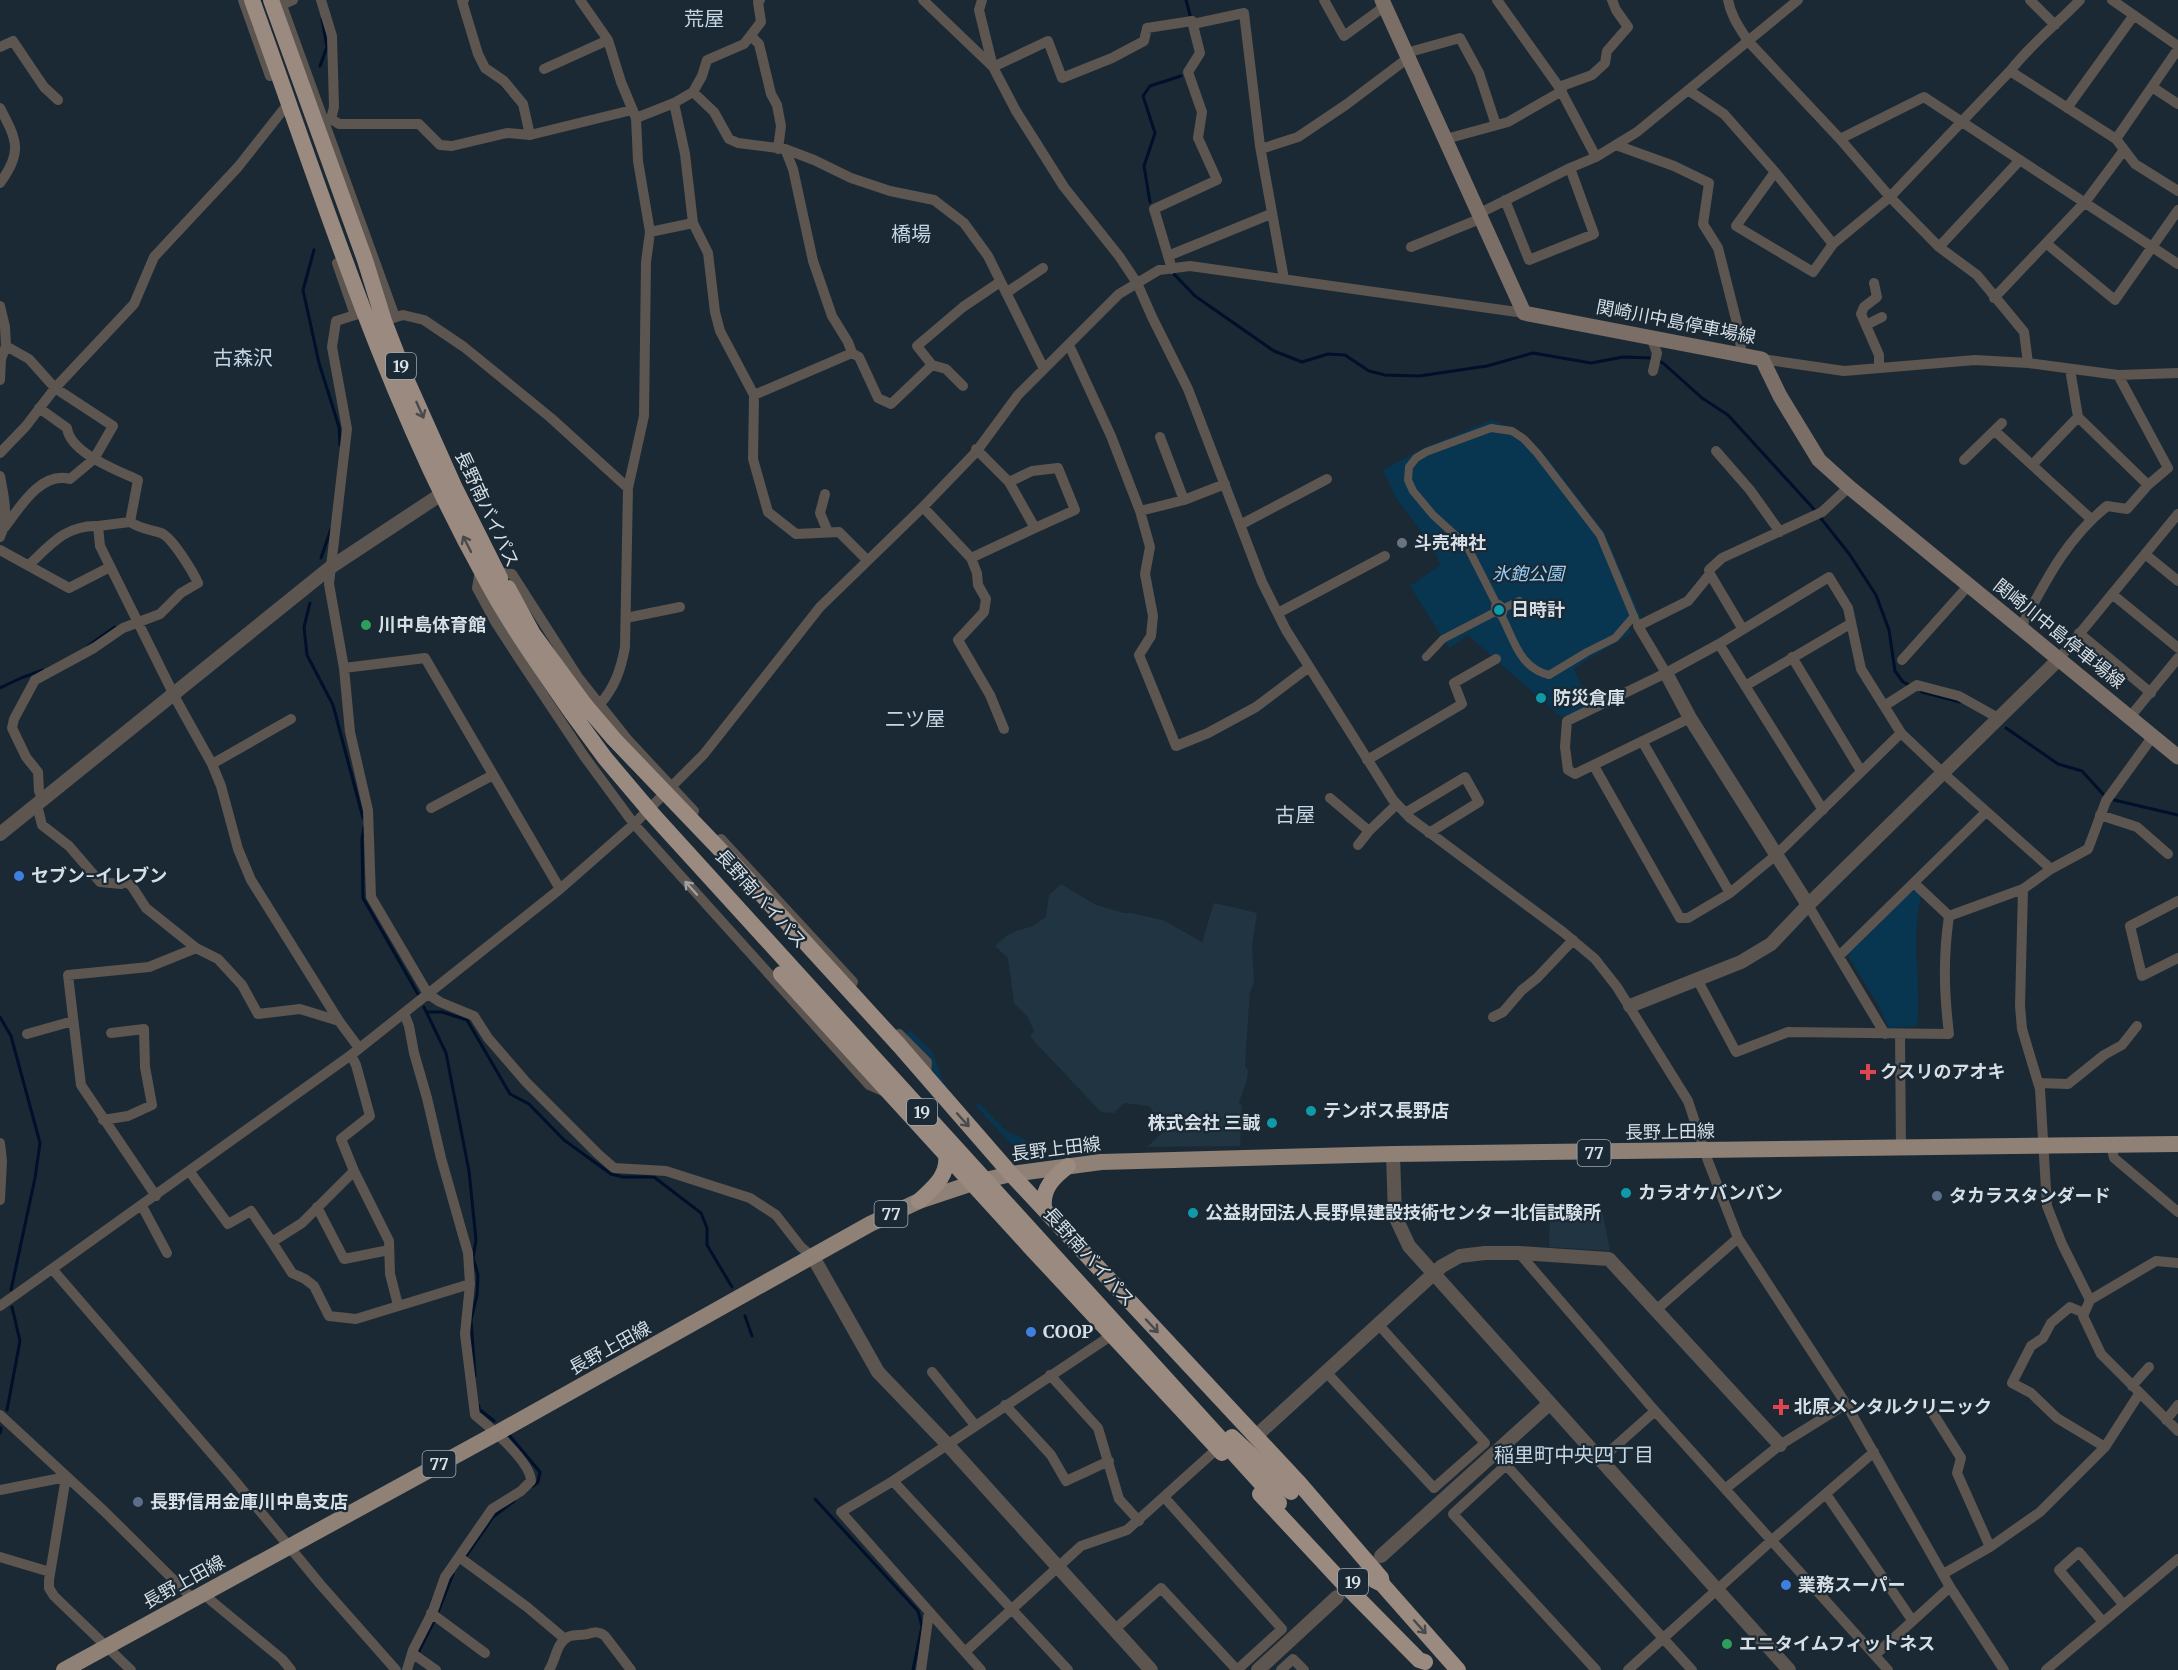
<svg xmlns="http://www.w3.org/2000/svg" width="2178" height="1670" viewBox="0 0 2178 1670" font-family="Merriweather,'Noto Sans JP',serif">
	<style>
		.built { fill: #203442 }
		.green { fill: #083550 }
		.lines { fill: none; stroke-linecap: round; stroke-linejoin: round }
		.stream { stroke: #000f2a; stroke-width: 3 }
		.tertiary-tunnel { stroke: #37444f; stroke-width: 14; stroke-dasharray: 14 7; stroke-linecap: butt }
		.pedestrian { stroke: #5c5550; stroke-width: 8 }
		.minor { stroke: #5c5550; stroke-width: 10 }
		.tertiary { stroke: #5c5550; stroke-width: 14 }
		.secondary { stroke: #7a6e66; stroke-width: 15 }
		.primary { stroke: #908177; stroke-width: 16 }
		.trunk { stroke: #9a8a7f; stroke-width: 16 }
		.trunk-bridge { stroke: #9a8a7f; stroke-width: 16 }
		.oneway { stroke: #474b4e }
		.oneway2 { stroke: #9fa1a2 }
		.worship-dot { fill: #6b7280; stroke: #1b2934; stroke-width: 2 }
		.culture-dot { fill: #0f9aa8; stroke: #1b2934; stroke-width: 2 }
		.leisure-dot { fill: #2e9e5b; stroke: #1b2934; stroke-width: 2 }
		.shop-dot { fill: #3f7fe0; stroke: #1b2934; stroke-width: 2 }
		.health-dot { fill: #e0444e; stroke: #1b2934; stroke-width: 2 }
		.service-dot { fill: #5c6f8a; stroke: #1b2934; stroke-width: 2 }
		.labels { text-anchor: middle; stroke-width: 4.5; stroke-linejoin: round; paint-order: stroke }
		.shield { fill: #1b2934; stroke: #9ea8b1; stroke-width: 1.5 }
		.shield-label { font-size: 16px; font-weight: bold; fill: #d6dfe6 }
		.street-label { font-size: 18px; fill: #d6dfe6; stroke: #1b2934 }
		.poi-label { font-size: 18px; font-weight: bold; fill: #d6dfe6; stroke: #1b2934; text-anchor: start }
		.park-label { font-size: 18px; font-style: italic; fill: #9ad0f8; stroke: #1b2934 }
		.neighbourhood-label { font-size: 20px; fill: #c5d7e5; stroke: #1b2934 }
	</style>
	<rect width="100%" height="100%" fill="#1b2934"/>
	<path class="built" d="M1061 884 1096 905 1124 913H1131L1163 920 1202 942 1214 903 1257 913 1252 947 1254 983 1250 992 1246 1048 1245 1066 1248 1071 1247 1080 1239 1102 1242 1106 1240 1146 1147 1147 1165 1130 1149 1106 1124 1103 1114 1113 1101 1112 1034 1041 1030 1036 1034 1031 1027 1016 1014 1003 1008 958 995 946 1006 936 1018 930 1031 927 1046 917 1049 895Z
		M1602 1210 1610 1251 1549 1247 1550 1212Z"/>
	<path class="green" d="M1492 420 1523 434 1548 459 1604 532 1641 617 1629 627 1631 633C1612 646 1592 655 1574 669L1591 705 1561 717 1468 635 1449 648 1410 586 1440 565 1434 549 1396 498 1383 470 1424 448Z
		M1915 890 1921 896C1910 939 1922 983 1917 1026L1889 1028 1880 1008 1847 954 1907 895Z
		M910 1030 933 1053 943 1081 939 1085 933 1073 931 1058 905 1034Z
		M980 1104 1006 1131 1044 1148 1046 1154 1023 1151 1010 1143 975 1105Z"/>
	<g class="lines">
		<path class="stream" d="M1186 0 1190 15
			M320 66 327 47 322 19
			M1150 202 1144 166 1155 133 1143 96 1150 86 1181 76
			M314 250 303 290 319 363 339 427 340 445
			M1174 274 1195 296 1274 351 1302 362 1328 354 1345 355 1369 371 1385 375 1419 376 1487 366 1533 353 1591 363 1623 357 1651 358 1663 363 1702 398 1728 415 1812 507 1850 555 1876 595 1889 630 1895 671 1903 682 1909 685
			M321 558 331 529
			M310 603 304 627 307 655 333 705 363 818
			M88 646 115 627
			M0 688 21 678 43 670
			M1922 692 1960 702
			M2006 728 2058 764 2082 771 2103 794
			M2114 800 2178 815
			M364 827 362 839 363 898 418 994
			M424 1007 446 1053 469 1171 476 1240 473 1258 478 1275 477 1295 471 1320 475 1376
			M426 1012H442L467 1020 510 1094 529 1104 564 1140 611 1174 623 1177H654L701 1213 707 1228V1245L732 1287
			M0 1017 11 1036 40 1143 35 1178 11 1290
			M745 1316 752 1336
			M479 1406V1409L494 1421
			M7 1410 20 1341 12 1307
			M0 1433 1 1428
			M509 1435 540 1472 538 1482 533 1486
			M815 1499 918 1611 922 1626 913 1670
			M464 1559 493 1517 514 1501
			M438 1612 453 1574
			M418 1653 434 1621"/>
		<path class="tertiary-tunnel" d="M1340 1594 1377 1560"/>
		<path class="pedestrian" d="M1497 605 1467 546 1433 515 1413 491 1408 480 1409 467 1416 458 1426 452 1491 428 1512 431 1524 439 1537 453 1600 535 1638 626
			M1504 608 1519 601
			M1501 615 1503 613 1504 608 1499 604 1495 606V612L1501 615C1514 639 1519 668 1549 675L1587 652 1615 638 1634 616
			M1426 657 1443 639 1495 612"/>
		<path class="minor" d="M243 0 270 76
			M280 0 395 317
			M321 0 332 36 334 107 331 119 324 122
			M464 0 462 1 478 54 485 68 504 81 523 104 530 135
			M580 0 608 40 621 82 636 118 638 161 650 232 646 262 644 416 628 488 625 647C621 669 615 687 600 704
			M923 0 993 67 1016 111 1064 187 1119 256 1137 283 1152 317 1188 389 1262 582 1286 630 1393 800 1410 818 1563 932 1595 959 1617 987 1688 1101 1708 1161 1738 1238 1846 1404 1950 1587 2004 1670
			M982 0 979 10 993 67 1048 41 1062 78 1112 58 1144 41 1147 28 1192 21 1200 53 1188 72 1202 112 1198 138 1217 180 1154 209 1172 269
			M1324 0 1344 36 1385 6
			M1497 0 1559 87 1596 157
			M1728 0C1731 16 1739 27 1748 41L1840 139 1890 197 1939 247 1977 275 2024 332 2028 363
			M2030 0 2055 25
			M2112 0 2178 46
			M282 5 293 0
			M1193 24 1244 13 1260 146 1284 279
			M751 36 759 44 771 94 777 105 781 126 778 149
			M0 47 13 41 44 87 58 100
			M1406 53 1460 38 1479 73 1496 125
			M544 69 608 40
			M2010 71 2116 139 2135 164 2178 191
			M1559 87 1592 75 1605 63 1607 51 1628 27 1616 10 1612 0
			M2152 87 2178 104
			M1688 90 1724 114 1775 172 1833 244
			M693 92 702 76 707 60 744 44 761 22 758 2 760 0
			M674 103 685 154 693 223
			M0 108C17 140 23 152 0 183
			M2067 108 2134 15
			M636 118 674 103 693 92 714 112 729 139 738 143 785 149 814 160 851 178 890 191 934 200 964 223 988 256 1044 369
			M331 119 339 124H419L440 145 452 146 507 133 530 135 632 110
			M1446 139 1508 122 1562 91
			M1840 139 1924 97 2178 264
			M2116 139 2178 49
			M1616 145 1674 166 1709 183 1703 224 1718 248 1738 327 1742 355
			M785 149 793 169 813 261 832 316 848 342 852 353 859 357 878 398 891 404 932 365 917 346 963 307 1000 282
			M1261 149 1298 137 1347 104 1408 58
			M1775 172 1736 226 1813 272 1833 244 1890 197 2010 71C2031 44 2057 24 2080 0
			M1505 200 1529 260 1594 234 1570 168
			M1480 213 1570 168 1596 157 1637 132 1798 0
			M650 232 693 223 708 253 715 312 720 331 754 395 852 353
			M2047 244 2115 300 2178 210
			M1411 247 1482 218
			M1939 247 2020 160
			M1168 256 1271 214
			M337 263 355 315 362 313
			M1874 283 1877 297 1864 307 1861 314 1879 355V368
			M1006 293 1043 268
			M1994 298 2086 201 2124 150
			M0 306 5 327 6 346 1 359 0 380
			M355 315 336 321 332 347 347 429 329 584 344 668 425 658 560 889
			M390 319 403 315 424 320 464 347 551 418 628 488
			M1866 325 1882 317
			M1651 337 1657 353 1653 371
			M1069 345 1111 436 1140 511 1150 547 1145 574 1153 616 1151 636 1139 655 1176 746 1208 733 1256 707 1309 667
			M1762 359 1844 371 1975 360 2028 363 2118 375 2178 373
			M932 365 946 369 963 386
			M754 395 753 459 768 512 796 534 839 532 867 560
			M39 408 67 428C70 453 117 470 138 480L130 522C143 530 149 529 161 533 172 537 193 572 198 583L181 593 160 614 123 628 94 648 35 680 14 719 12 728 26 757 38 772 39 791 43 801
			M2078 417 2148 485
			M1995 431 2091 519
			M1160 437 1184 500
			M976 449 1009 482 1035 528 1075 510 1058 468 1032 471 1009 482
			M1716 451 1750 490 1780 532
			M0 453 26 426 55 388 134 304 154 257 238 167 283 110
			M1964 460 2002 423
			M2032 465 2078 417 2070 369
			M0 476C4 498 9 516 0 537
			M825 494 820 513 828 532
			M923 507 971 558 977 573 978 585 986 599 984 612 958 640 990 695 1004 729
			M1140 511 1184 500 1225 484
			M130 522 98 526 100 546 178 703 212 764 221 786 238 849 251 880 339 1021 359 1048
			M1240 525 1327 479
			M5 527C20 507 41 471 70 479L94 459 113 426 55 388 29 359 6 346
			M0 550 69 588 110 567
			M2145 554 2178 581
			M971 558 1035 528
			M29 565C51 544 66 525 98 526
			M480 570 477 588 496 623 520 660 584 756 634 824 869 1085 885 1092
			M497 572 512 574 578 677 628 740 694 811
			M1710 574 1742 628
			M2112 594 2178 648
			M1278 613 1385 556
			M626 618 680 607
			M2021 627C2045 582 2066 539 2107 506L2127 509 2148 485 2168 468 2118 375
			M2079 633 2151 693
			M1719 644 1823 810
			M1792 657 1861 771
			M1902 660 1969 585
			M2058 660 2178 514
			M344 668 350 732 368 810 371 897 428 994 440 1002 474 1016 488 1038 526 1082 598 1154 614 1168 666 1171 750 1198 776 1215 801 1247 813 1257
			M1666 673 1638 626 1688 601 1710 574 1709 570 1722 558 1822 512 1849 487
			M1745 686 1850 624
			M1884 706 1917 685 1959 696 2000 719
			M2130 717 2178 658
			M1690 718 1575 774 1568 770 1565 747 1567 721 1666 673 1719 644 1829 577 1848 608 1861 669 1901 733 1943 773 2051 869
			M1642 741 1730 893
			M1367 760 1462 704 1454 683 1496 659
			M212 764 291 719
			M1594 766 1680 918H1688L1730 893 1776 855 1901 733
			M1330 798 1369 831 1397 804
			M37 805 42 825 69 846 100 882 121 884 124 882 131 885 146 908 196 948 218 959 242 985 258 1014 300 1009 339 1021
			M431 808 493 775
			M1405 813 1465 777 1479 802 1429 833
			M2100 815 2137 827 2168 854
			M721 839 853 982
			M1358 845 1369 831
			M1914 883 1949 916
			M2023 889 2020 1006 2022 1029 2040 1089 2047 1206 2062 1244 2090 1300
			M2178 901 2130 926 2142 976 2178 958
			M1808 905 1885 1034
			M1949 916 2023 889 2051 869 2088 849 2106 801 2153 736
			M1840 955 1986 812
			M1697 979 1736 1052 1788 1032 1949 1034C1944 992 1943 958 1949 916
			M404 1013 409 1026 414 1053 427 1098 441 1158 468 1253 470 1284 465 1334 475 1415C490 1427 531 1462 531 1481L521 1491 492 1509 445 1577 433 1611 413 1650 407 1670
			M1493 1017 1503 1012 1522 990 1537 978 1573 940
			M27 1034 73 1021
			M899 1034 927 1062 926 1076
			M1900 1034 1901 1149
			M351 1055 356 1065 370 1116 341 1139 354 1171 389 1241 390 1274 398 1305
			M2038 1083 2068 1084 2104 1055 2122 1045 2137 1026
			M103 1120 128 1116 152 1105 145 1067 144 1029 111 1033
			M0 1143 2 1161 0 1200
			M2111 1145 2114 1158 2178 1212
			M190 1172 228 1224 251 1211 272 1242 302 1223 354 1171
			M156 1196 81 1085 68 975 149 967 196 948
			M142 1206 167 1253
			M317 1207 344 1259 389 1250
			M272 1242 292 1273 305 1279 314 1286 329 1316 356 1319 470 1284
			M1519 1253 1655 1411 1888 1670
			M2178 1263 2156 1261 2090 1300 2083 1316 2101 1354 2178 1431
			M53 1270 231 1476 320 1584 396 1670
			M0 1306 351 1055 560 889 634 824 704 754 820 607 923 507 976 452 1018 395 1119 294 1159 270 1190 266 1524 313
			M1656 1310 1738 1238
			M2084 1313 2070 1307 2051 1323 2043 1338 2031 1346 2012 1383 2031 1393 2057 1418 2105 1447
			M932 1372 975 1425
			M1326 1372 1434 1488 1485 1443 1378 1324
			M1050 1375 1098 1428 1119 1499 1139 1521
			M2132 1386 2149 1367
			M1005 1405 1051 1455 1066 1481 1109 1461
			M0 1415 104 1511 193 1599
			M1934 1415 1961 1458 1957 1473 1990 1547
			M2166 1420 2178 1405
			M1601 1459 1655 1411
			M893 1481 1068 1670
			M1725 1489 1780 1445 1846 1404
			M0 1490 66 1477 49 1580V1588L54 1596 131 1670
			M1826 1494 1912 1620
			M0 1557 50 1572
			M459 1557 527 1607 565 1639
			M1943 1574 1990 1547 2040 1512 2105 1447 2139 1394
			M203 1594 282 1659 291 1670
			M431 1613 485 1653
			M2103 1622 2059 1570 2079 1552 2123 1604
			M1114 1630 1161 1588 1237 1670 1282 1629 1164 1497
			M965 1652 1081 1546 1127 1530 1218 1448
			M412 1653 436 1670
			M1875 1655 1950 1587
			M549 1670C556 1660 556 1643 568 1637 574 1634 581 1636 588 1634 595 1632 599 1631 605 1636L631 1670
			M921 1670 929 1612
			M981 1670 841 1512 893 1481 1112 1335
			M1281 1670 1293 1659 1304 1670
			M1596 1670 1453 1514 1506 1465 1692 1670
			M1628 1670 1771 1541 1874 1452
			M2046 1670 2178 1559"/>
		<path class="tertiary" d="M1666 673 1690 718 1808 905
			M0 834 331 567 449 489
			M1630 1006 1741 962 1771 944 1808 905 2058 660
			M1393 1154 1395 1216 1409 1246 1789 1670
			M813 1257 878 1372 947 1444 1151 1670
			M1256 1436 1442 1266 1460 1256 1485 1253H1519L1609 1259 1780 1445
			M1381 1556 1549 1404
			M1258 1670 1337 1597"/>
		<path class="secondary" d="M1382 0 1524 313 1762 359 1780 396 1819 460 1849 487 2178 757"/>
		<path class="primary" d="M64 1670 497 1433 870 1224 919 1201 973 1183 1011 1174 1101 1162 1393 1154 2178 1144"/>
		<path class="trunk" d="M252 0C322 193 383 392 482 572 508 622 540 667 572 713
			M271 0 365 260 384 321 408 383 454 486 500 578V586L508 601
			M508 588 533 634 585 705
			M781 974 1032 1249 1222 1453
			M898 1044 1011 1174 1300 1484 1381 1578 1382 1584
			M919 1201C934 1187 949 1176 946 1153
			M1044 1207C1042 1188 1054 1177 1068 1166
			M1260 1494 1342 1582 1419 1660 1425 1662
			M1374 1580 1382 1584 1458 1670"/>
		<path class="trunk-bridge" d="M585 705 614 739 730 860 898 1044
			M572 713 605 758 654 816 1279 1503
			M1232 1437 1291 1492"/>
	</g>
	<defs><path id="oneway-shaft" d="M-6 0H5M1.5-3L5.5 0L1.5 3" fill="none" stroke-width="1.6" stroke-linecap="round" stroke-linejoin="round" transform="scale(1.5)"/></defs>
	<g class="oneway">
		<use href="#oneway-shaft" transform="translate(420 410) rotate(66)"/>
		<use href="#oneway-shaft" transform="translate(467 544) rotate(-117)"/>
		<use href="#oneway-shaft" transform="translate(963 1120) rotate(48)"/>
		<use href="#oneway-shaft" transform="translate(1152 1326) rotate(47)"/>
		<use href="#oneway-shaft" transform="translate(1420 1627) rotate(48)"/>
	</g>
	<use class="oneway2" href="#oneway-shaft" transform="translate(691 888) rotate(-132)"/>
	<circle class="worship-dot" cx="1402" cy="543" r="6"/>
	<g class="culture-dot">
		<circle cx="1499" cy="610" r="6"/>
		<circle cx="1541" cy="698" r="6"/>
		<circle cx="1311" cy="1111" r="6"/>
		<circle cx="1272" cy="1123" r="6"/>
		<circle cx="1626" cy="1193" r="6"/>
		<circle cx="1193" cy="1213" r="6"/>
	</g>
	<g class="leisure-dot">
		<circle cx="366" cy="625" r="6"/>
		<circle cx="1727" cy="1644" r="6"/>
	</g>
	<g class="shop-dot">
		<circle cx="19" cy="876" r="6"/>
		<circle cx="1031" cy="1332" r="6"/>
		<circle cx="1786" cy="1585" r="6"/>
	</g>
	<g class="health-dot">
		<path d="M1865 1063h6v6h6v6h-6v6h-6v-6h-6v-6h6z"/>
		<path d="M1778 1398h6v6h6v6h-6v6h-6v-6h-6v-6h6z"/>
	</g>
	<g class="service-dot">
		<circle cx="1937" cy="1196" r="6"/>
		<circle cx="138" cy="1502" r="6"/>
	</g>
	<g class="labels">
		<g class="shield">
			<rect x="386" y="353" width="30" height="26" rx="4.5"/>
			<rect x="907" y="1099" width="30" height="26" rx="4.5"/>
			<rect x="1577.5" y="1140" width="33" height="26" rx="4.5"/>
			<rect x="874.5" y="1201" width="33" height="26" rx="4.5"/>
			<rect x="422.5" y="1451" width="33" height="26" rx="4.5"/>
			<rect x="1338" y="1569" width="30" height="26" rx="4.5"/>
		</g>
		<g class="shield-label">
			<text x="401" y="372">19</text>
			<text x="922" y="1118">19</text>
			<text x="1594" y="1159">77</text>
			<text x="891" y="1220">77</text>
			<text x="439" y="1470">77</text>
			<text x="1353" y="1588">19</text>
		</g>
		<g class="street-label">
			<text transform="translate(1676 322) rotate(11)" y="6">関崎川中島停車場線</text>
			<text transform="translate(487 509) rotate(65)" y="6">長野南バイパス</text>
			<text transform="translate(2059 634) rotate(39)" y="6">関崎川中島停車場線</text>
			<text transform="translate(761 899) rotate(48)" y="6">長野南バイパス</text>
			<text transform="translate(1670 1132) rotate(-1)" y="6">長野上田線</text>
			<text transform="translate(1056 1149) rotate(-7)" y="6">長野上田線</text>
			<text transform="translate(1089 1257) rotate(48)" y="6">長野南バイパス</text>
			<text transform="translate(610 1348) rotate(-29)" y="6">長野上田線</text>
			<text transform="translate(184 1582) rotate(-29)" y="6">長野上田線</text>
		</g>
		<g class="poi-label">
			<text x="1414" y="549">斗売神社</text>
			<text x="1511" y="616">日時計</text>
			<text x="378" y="631">川中島体育館</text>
			<text x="1553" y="704">防災倉庫</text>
			<text x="31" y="882">セブン-イレブン</text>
			<text x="1880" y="1078">クスリのアオキ</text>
			<text x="1323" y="1117">テンポス長野店</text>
			<text x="1260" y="1129" text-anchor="end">株式会社 三誠</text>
			<text x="1638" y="1199">カラオケバンバン</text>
			<text x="1949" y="1202">タカラスタンダード</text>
			<text x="1205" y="1219">公益財団法人長野県建設技術センター北信試験所</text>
			<text x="1043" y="1338">COOP</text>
			<text x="1794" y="1413">北原メンタルクリニック</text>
			<text x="150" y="1508">長野信用金庫川中島支店</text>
			<text x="1798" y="1591">業務スーパー</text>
			<text x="1739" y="1650">エニタイムフィットネス</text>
		</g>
		<g class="park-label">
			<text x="1528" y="580">氷鉋公園</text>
		</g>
		<g class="neighbourhood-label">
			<text x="704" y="26">荒屋</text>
			<text x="911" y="241">橋場</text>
			<text x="243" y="365">古森沢</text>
			<text x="915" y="726">二ツ屋</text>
			<text x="1295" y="822">古屋</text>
			<text x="1574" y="1462">稲里町中央四丁目</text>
		</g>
	</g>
</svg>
